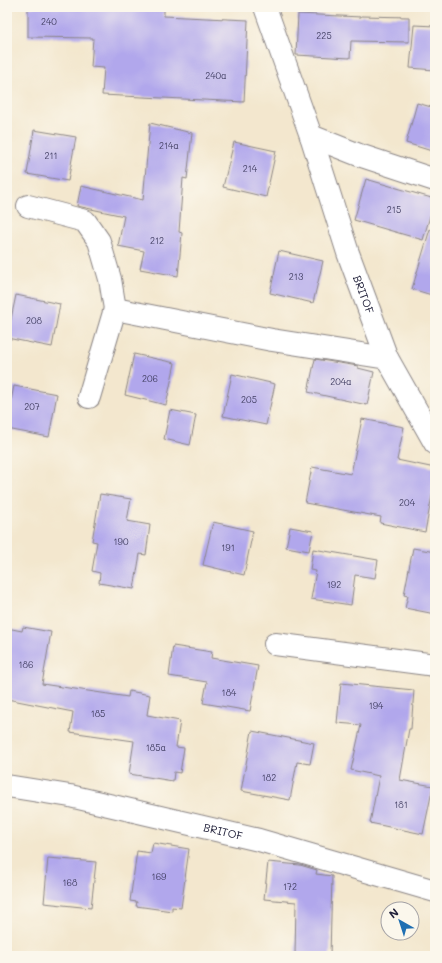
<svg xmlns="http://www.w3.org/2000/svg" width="442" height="963" viewBox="0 0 442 963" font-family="Mali,sans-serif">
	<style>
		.building { fill: #b1a7ec }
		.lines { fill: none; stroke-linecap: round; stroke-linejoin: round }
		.street-casing { stroke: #8a8484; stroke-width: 24 }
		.street { stroke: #fff; stroke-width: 22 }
		.labels { text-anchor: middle; stroke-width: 3; stroke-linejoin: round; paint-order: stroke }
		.number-label { font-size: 9px; fill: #464367 }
		.street-label { font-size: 11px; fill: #22223b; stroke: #fbf7ec }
	</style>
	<rect width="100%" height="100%" fill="#fbf7ec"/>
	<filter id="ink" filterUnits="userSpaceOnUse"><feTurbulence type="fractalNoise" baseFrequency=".025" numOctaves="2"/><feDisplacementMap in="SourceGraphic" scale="8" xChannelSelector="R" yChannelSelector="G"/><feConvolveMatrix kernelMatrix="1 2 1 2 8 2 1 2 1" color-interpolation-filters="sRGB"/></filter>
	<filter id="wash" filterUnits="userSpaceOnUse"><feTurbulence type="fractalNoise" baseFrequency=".012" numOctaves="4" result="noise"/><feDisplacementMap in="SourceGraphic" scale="16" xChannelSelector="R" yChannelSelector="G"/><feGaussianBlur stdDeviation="0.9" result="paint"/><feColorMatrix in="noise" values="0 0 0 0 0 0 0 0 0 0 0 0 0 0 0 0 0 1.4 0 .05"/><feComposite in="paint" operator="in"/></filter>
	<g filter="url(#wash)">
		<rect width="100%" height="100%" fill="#f3e7ce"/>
		<g id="blocks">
			<path class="building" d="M28 7H164V16L248 20 244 102 102 95 104 68 91 67 93 38 28 37Z
				M298 14 361 17V16L409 17V42L351 41 350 58 296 55Z
				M414 25 435 26V70L410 68Z
				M417 103 435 108V152L406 143Z
				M150 123 192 133 187 179 183 178 179 232 182 233 178 276 140 269 144 251 118 246 124 216 77 206 81 186 143 200Z
				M34 130 76 137 68 181 27 174Z
				M234 142 276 151 266 197 223 187Z
				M366 179 435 199 423 240 354 220Z
				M430 229 435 230V296L412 289Z
				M279 251 323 261 313 303 270 293Z
				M16 295 60 304 52 347 7 338Z
				M134 354 175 363 166 405 125 395Z
				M315 359 358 366V368L374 372 367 405 308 392Z
				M232 374 275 384 266 425 223 416Z
				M14 386 57 394 49 437 7 429V420Z
				M170 410 196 415 190 445 164 439Z
				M362 419 404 427 397 460 435 468V480L425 532 380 523 381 517 305 503 312 467 351 474Z
				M100 494 131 499 127 521 150 525 146 555 140 554 134 589 99 583 100 573 92 571 97 542 92 541Z
				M213 522 253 531 244 575 203 565Z
				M290 527 313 531 309 551 286 547Z
				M413 548 435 552V614L405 608 408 596 404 595Z
				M313 549 378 560 375 578 355 575 351 605 311 599 316 571 310 570Z
				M23 627 51 632 42 684 128 697 129 691 150 695 147 715 180 721 176 747 184 748 180 773 174 772 173 781 129 774 134 741 70 732 73 712 7 699V628L22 631Z
				M173 646 212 652 211 658 258 666 250 711 203 703 207 682 169 676Z
				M341 683 414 690 411 729H409L400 780 433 786 423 834 370 823 379 776 351 770 361 725 337 723Z
				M252 731 314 743 310 764 297 762 290 800 241 791Z
				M153 843 189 849 181 908 172 907V911L136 906 137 902 130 901 137 851 151 853Z
				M48 858 96 862 91 908 44 903Z
				M268 862 300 865 317 870 316 874 332 876 330 956 295 955 296 902 264 899Z"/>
		</g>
	</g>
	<g filter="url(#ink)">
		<use href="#blocks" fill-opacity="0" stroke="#8a8484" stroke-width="1"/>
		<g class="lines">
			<defs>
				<g id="street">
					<path d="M265 7 311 136 359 155 435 180"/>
					<path id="s1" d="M311 136 348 253 387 358 435 443"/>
					<path d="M28 206 85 221 99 241 110 279 115 309"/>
					<path d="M89 397 115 309 272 340 387 358"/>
					<path d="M275 644 435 665"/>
					<path id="s2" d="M7 786 70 796 259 840 435 891"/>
				</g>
			</defs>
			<use href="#street" class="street-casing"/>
			<use href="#street" class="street"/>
		</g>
	</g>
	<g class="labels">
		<g class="number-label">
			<text x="49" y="25">240</text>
			<text x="324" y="39">225</text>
			<text x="216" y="79">240a</text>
			<text x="169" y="149">214a</text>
			<text x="51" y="159">211</text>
			<text x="250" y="172">214</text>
			<text x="394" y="213">215</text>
			<text x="157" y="244">212</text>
			<text x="296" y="280">213</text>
			<text x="34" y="324">208</text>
			<text x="150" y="382">206</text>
			<text x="341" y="385">204a</text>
			<text x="249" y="403">205</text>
			<text x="32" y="410">207</text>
			<text x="407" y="506">204</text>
			<text x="121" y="545">190</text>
			<text x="228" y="551">191</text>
			<text x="334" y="588">192</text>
			<text x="26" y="668">186</text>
			<text x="229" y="696">184</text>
			<text x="376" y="709">194</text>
			<text x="98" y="717">185</text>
			<text x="156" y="751">185a</text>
			<text x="269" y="781">182</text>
			<text x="401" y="808">181</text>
			<text x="159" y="880">169</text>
			<text x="70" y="886">168</text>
			<text x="290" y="890">172</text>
		</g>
		<g class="street-label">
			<text dy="4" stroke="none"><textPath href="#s1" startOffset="167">BRITOF</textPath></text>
			<text dy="4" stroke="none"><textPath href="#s2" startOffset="221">BRITOF</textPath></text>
		</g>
	</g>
	<rect width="442" height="963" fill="none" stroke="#fbf7ec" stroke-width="24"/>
	<g transform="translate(400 921) rotate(321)"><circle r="19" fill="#fbf7ec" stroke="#a4a2a5"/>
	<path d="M0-3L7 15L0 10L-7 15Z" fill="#1f6fb2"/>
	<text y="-6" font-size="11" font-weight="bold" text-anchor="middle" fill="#22223b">N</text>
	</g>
</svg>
